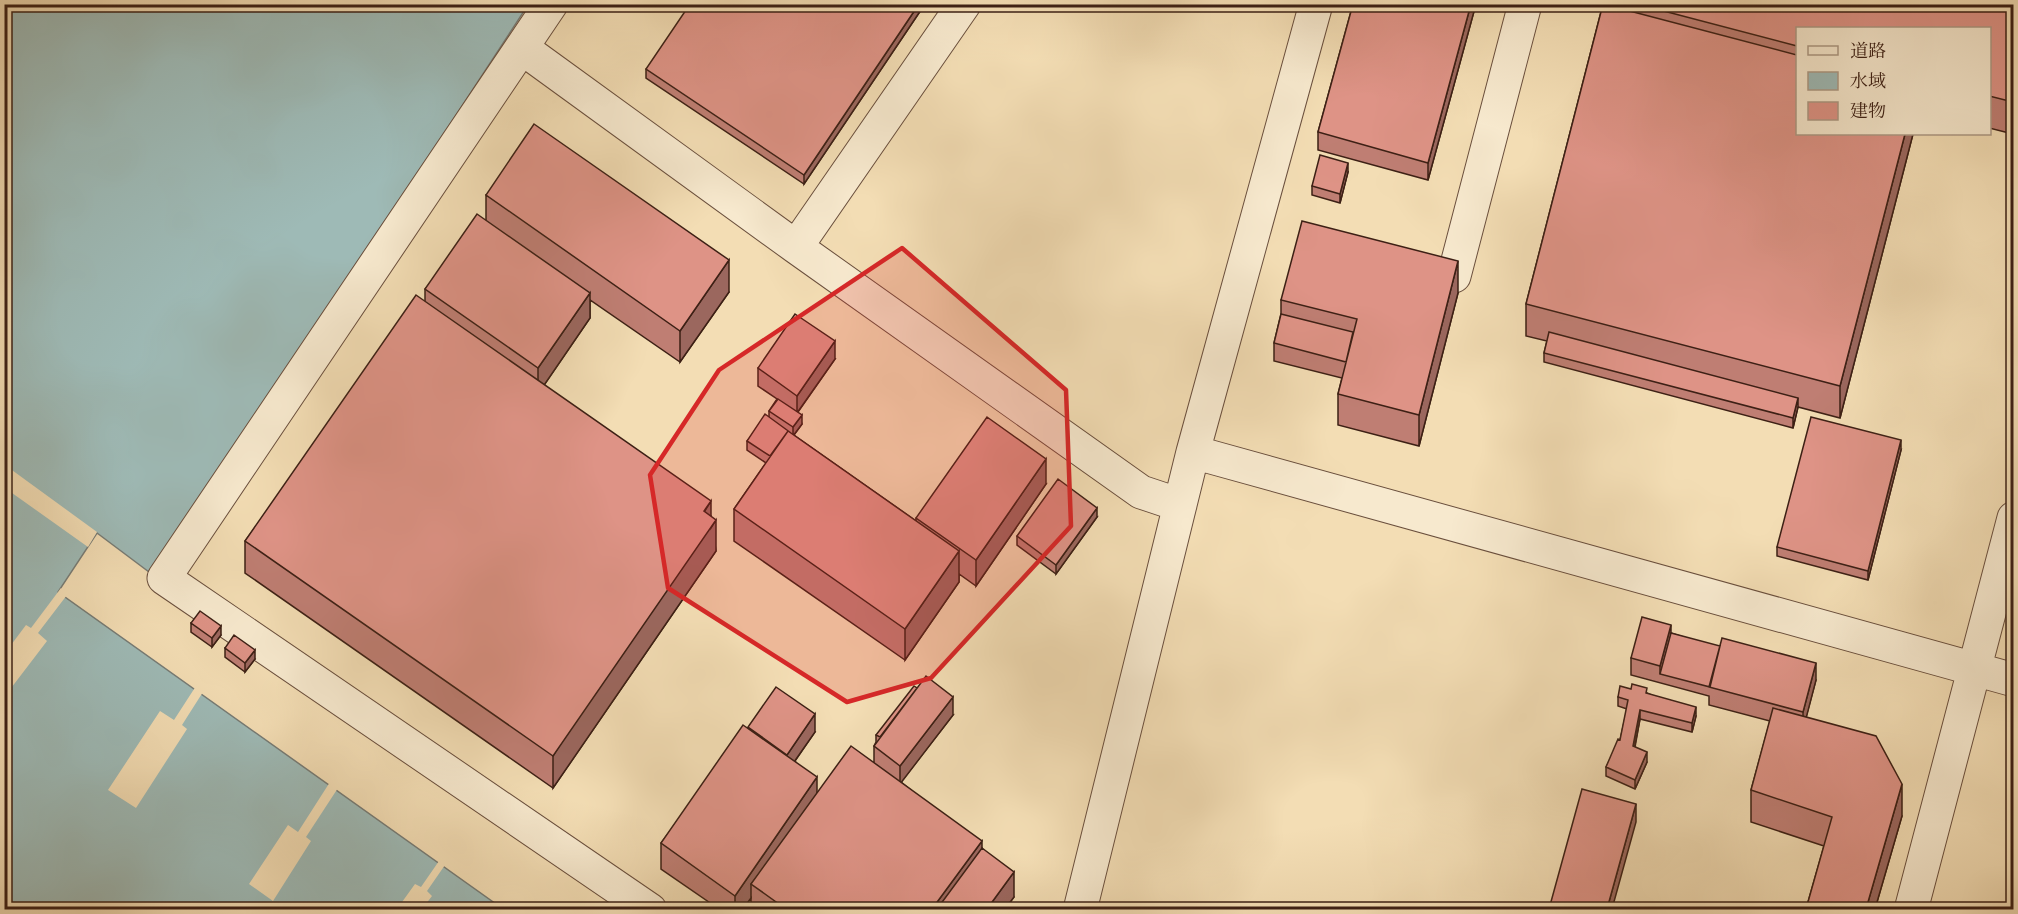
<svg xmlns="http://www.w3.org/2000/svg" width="2018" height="914" viewBox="0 0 2018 914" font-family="'IM FELL Great Primer','Noto Serif JP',serif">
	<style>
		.water { fill: #9ebab6; stroke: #777c76; stroke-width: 1.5 }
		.pier { fill: #f3ddb4 }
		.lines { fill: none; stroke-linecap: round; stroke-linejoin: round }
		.minor-casing { stroke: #6a4f3d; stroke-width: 35 }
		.minor { stroke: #f7e9ce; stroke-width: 33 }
		.wall { fill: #bf7e73; stroke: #3d2015; stroke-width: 1.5 }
		.shaded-wall { fill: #9b675e; stroke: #3d2015; stroke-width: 1.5 }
		.building { fill: #de9386; stroke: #3d2015; stroke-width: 1.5 }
		.marked { fill: #d62828; fill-opacity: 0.2; stroke: #d62828; stroke-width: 4.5; stroke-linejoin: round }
	</style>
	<rect width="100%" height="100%" fill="#f3ddb4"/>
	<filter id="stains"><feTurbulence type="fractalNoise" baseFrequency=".00333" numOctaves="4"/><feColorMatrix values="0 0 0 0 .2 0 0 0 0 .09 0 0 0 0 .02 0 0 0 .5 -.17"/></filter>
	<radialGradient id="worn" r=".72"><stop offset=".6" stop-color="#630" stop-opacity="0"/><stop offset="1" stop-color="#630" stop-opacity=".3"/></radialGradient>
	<path class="water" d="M5 5H528L449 126 149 572 97 533 58 592 503 909 5 910Z"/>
	<path class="pier" d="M5 465 97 532 88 547 5 488Z
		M61 588 67 595 38 633 47 641 5 696V653L26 625 31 628Z
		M196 686 203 692 182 725 187 729 136 808 108 790 160 711 174 720Z
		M330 782 338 788 306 837 311 841 273 901 249 884 288 825 298 832Z
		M439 861 445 865 427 891 432 896 422 909H397L415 884 421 887Z"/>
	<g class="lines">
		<defs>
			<path id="minor" d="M551 4 164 578 650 910
				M522 48 796 247 1141 492 1180 505
				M796 247 964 4
				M1454 276 1525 4
				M1193 452 2014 680
				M1080 910 1193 452 1316 4
				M1911 910 2014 518"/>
		</defs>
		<use href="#minor" class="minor-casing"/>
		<use href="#minor" class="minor"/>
	</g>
	<path class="wall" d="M925 4 804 184 646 78V69Z
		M1353 4H1476L1428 180 1318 150V132Z
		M1603 4H2013V134L1989 128V28H1797V134H1913L1840 418 1798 407 1793 428 1544 362V353L1547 341 1526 336V304Z
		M1348 172 1340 203 1312 195V186Z
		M486 195 729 292 680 362 590 300V318L544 385 711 516 716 551 553 788 245 573V541L425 301V289L486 220Z
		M1458 293 1419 446 1338 425V394L1342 378 1274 361V343L1281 314V300Z
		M835 359 798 412 802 424 794 435 916 521V518L1046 484 976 586 959 574V582L905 660 734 541V509L766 463 747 450V441L769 417V411L777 399 758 386V368Z
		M1901 450 1868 580 1777 556V547Z
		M1097 517 1056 574 1017 545V536Z
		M191 623 221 635 212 647 191 632Z
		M1671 633 1816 680 1806 717 1902 816 1875 909H1806L1824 846 1751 822V790L1770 721 1709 705V696L1631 675V658Z
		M225 648 255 659 245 672 225 657Z
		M1647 693 1696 716 1692 732 1640 719 1635 747 1647 762 1635 789 1606 776V767L1620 740 1627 709 1618 706V697Z
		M953 715 901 782 982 848 1014 897 1005 909H751V898L743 909H719L661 869V843L748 728 815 732 795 761 817 793 874 762V746L876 742V735Z"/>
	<path class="shaded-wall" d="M919 4H925L804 184V175Z
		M1471 4H1476L1428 180V163Z
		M1905 134H1913L1840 418V386Z
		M1348 163V172L1340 203V194Z
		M729 260V292L680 362V331Z
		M1458 261V293L1419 446V415Z
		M590 293V318L538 394V368Z
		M835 341V359L797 413V396Z
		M1798 398V407L1793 428V418Z
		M802 415V424L793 436V427Z
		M1901 440V450L1868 580V571Z
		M1046 459V484L976 586V560Z
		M711 501V528L716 520V551L553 788V756Z
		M1097 508V517L1056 574V565Z
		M959 551V582L905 660V629Z
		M1671 625V642L1660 674V666Z
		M221 626V635L212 647V638Z
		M255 650V659L245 672V663Z
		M1816 663V680L1803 730V712Z
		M953 697V715L900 784V766Z
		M1696 707V716L1692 732V723Z
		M1640 710V719L1633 755V746Z
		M815 714V732L787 772V755Z
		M1647 752V762L1635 789V780Z
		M817 777V802L751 884V898L743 909H735V896Z
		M1902 784V816L1875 909H1866Z
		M1636 804V822L1612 909H1607Z
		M982 841V873L955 909H932Z
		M1014 872V897L1005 909H987Z"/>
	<path class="building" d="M690 4H919L804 175 646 69Z
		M1353 4H1471L1428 163 1318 132Z
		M1603 4 1797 55V134H1905L1840 386 1526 304Z
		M1637 4H2013V102L1989 96V28H1797V46Z
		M534 124 729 260 680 331 486 195Z
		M1320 155 1348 163 1340 194 1312 186Z
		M477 214 590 293 538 368 425 289Z
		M1302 221 1458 261 1419 415 1338 394 1357 319 1281 300Z
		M416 295 711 501 704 511 716 520 553 756 245 541Z
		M795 314 835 341 797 396 758 368Z
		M1281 314 1353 332 1346 362 1274 343Z
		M1549 332 1798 398 1793 418 1544 353Z
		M778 399 802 415 793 427 769 411Z
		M765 414 791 433 788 431 770 456 747 441Z
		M987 417 1046 459 976 560 916 518Z
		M1811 417 1901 440 1868 571 1777 547Z
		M788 431 959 551 905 629 734 509Z
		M1058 479 1097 508 1056 565 1017 536Z
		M200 611 221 626 212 638 191 623Z
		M1642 617 1671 625 1660 666 1631 658Z
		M1671 633 1720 646 1710 687 1660 674Z
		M234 635 255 650 245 663 225 648Z
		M1722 638 1816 663 1803 712 1709 687Z
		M926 676 953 697 900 766 874 746Z
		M1632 684 1647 688 1646 693 1696 707 1692 723 1640 710 1633 746 1647 752 1635 780 1606 767 1618 739 1620 740 1628 700 1618 697 1620 686 1631 689Z
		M914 686 917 688 880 737 876 735Z
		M776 687 815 714 787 755 748 727Z
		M1773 708 1876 736 1902 784 1866 909H1806L1832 817 1751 790Z
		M743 725 817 777 735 896 661 843Z
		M851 746 982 841 932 909H786L751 884Z
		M1582 789 1636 804 1607 909H1549Z
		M982 848 1014 872 987 909H937Z"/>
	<path class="marked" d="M902 248 1066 390 1071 526 931 678 847 702 668 588 650 475 719 370Z"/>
	<rect width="2018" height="914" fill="none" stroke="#f3ddb4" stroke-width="24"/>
	<rect x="6" y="6" width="2006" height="902" fill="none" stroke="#3d2015" stroke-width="3"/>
	<rect x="12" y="12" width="1994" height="890" fill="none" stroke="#3d2015" stroke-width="1.5"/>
	<rect x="1796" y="27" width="195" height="108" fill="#f7e9ce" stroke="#ad9984" stroke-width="1.5"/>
	<rect x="1808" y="46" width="30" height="9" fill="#f7e9ce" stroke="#ad9984" stroke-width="1.5"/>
	<text x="1850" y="57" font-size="18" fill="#3d2015">道路</text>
	<rect x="1808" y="72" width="30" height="18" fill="#9ebab6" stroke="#ad9984" stroke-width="1.5"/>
	<text x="1850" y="87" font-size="18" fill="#3d2015">水域</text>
	<rect x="1808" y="102" width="30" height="18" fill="#de9386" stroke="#ad9984" stroke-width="1.5"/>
	<text x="1850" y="117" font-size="18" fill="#3d2015">建物</text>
	<rect width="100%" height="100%" filter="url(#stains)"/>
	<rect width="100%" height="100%" fill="url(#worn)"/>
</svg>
